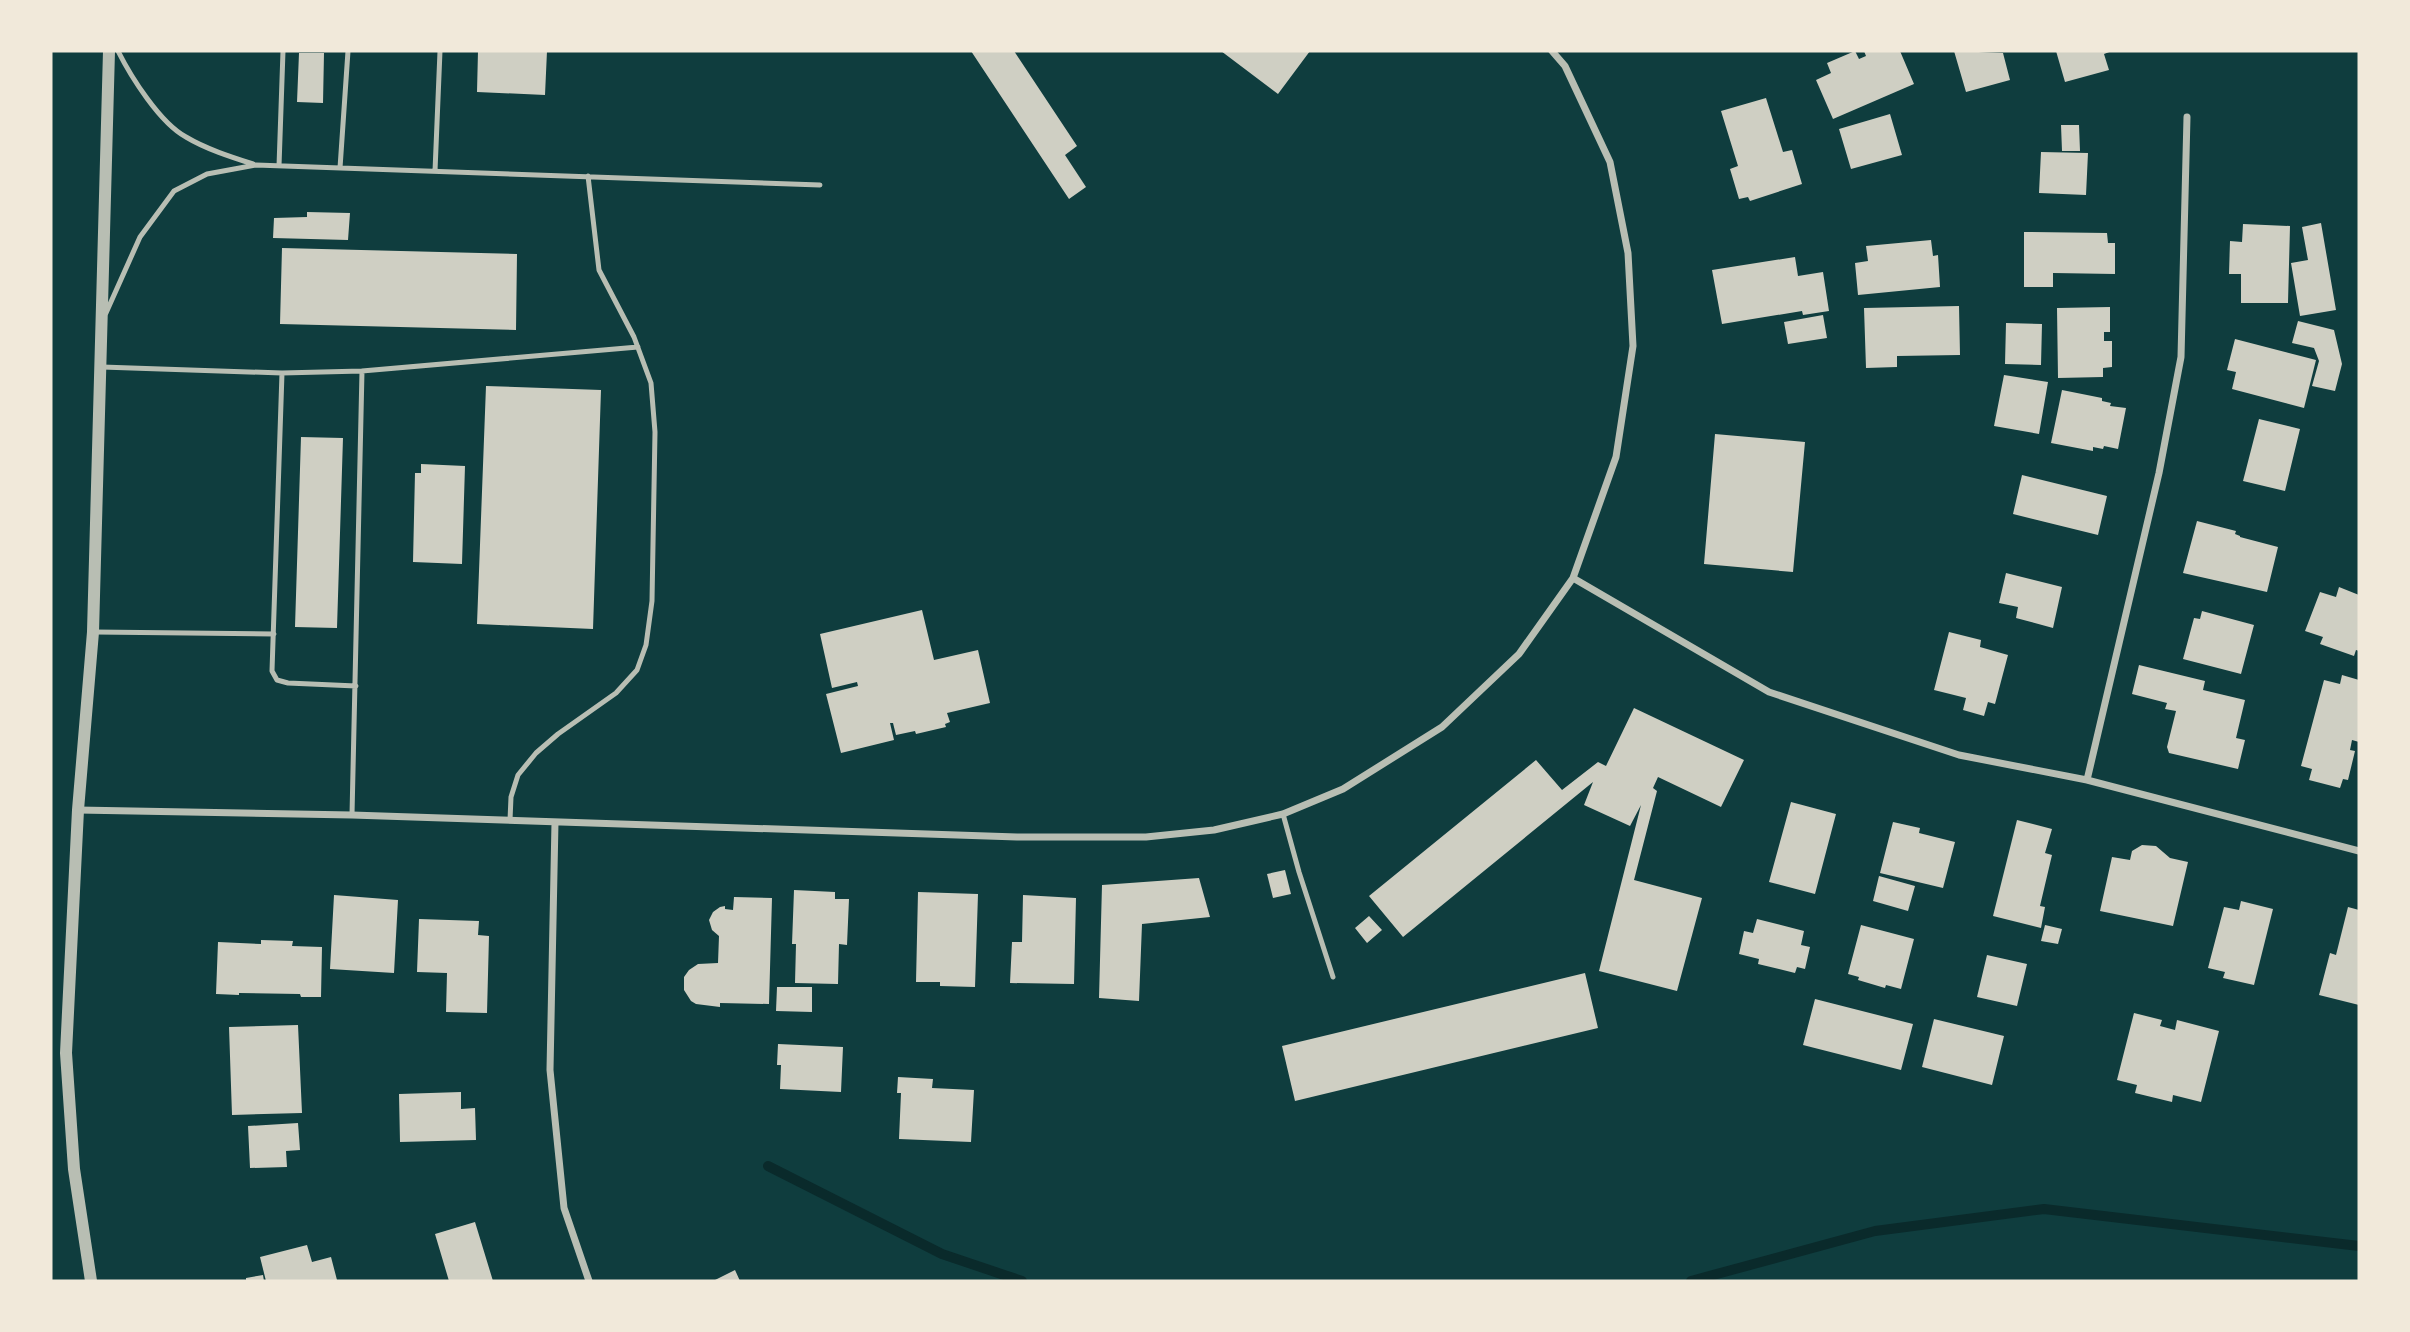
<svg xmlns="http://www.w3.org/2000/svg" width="2410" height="1332" viewBox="0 0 2410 1332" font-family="Signika,sans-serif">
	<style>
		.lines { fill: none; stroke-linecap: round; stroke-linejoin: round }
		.stream { stroke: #0a2a2b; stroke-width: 10 }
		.building { fill: #cfcfc3 }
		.service { stroke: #b8beb3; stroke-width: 5 }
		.minor { stroke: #b8beb3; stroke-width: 7 }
		.tertiary { stroke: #b8beb3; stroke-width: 12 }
	</style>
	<rect width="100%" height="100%" fill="#0f3d3e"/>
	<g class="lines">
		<path class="stream" d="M768 1166 942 1254 1022 1281
			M1691 1281 1875 1231 2044 1209 2359 1246"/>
	</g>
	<path class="building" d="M478 51H547L545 95 477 92Z
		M971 51H1014L1077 146 1065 155 1086 187 1069 199Z
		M1221 51H1310L1278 94Z
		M1855 51 1859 59 1866 56 1864 51H1900L1914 84 1833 119 1816 80 1831 73 1827 63Z
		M1954 51 2003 53 2010 80 1966 92Z
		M2056 51H2112L2104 54 2109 70 2065 82Z
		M299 53H324L323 103 297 102Z
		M1766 98 1783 152 1792 150 1802 184 1750 201 1748 197 1739 199 1730 169 1738 166 1721 111Z
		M1890 114 1902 155 1851 169 1839 129Z
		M2061 125H2079L2080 151H2062Z
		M2041 152 2088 153 2086 195 2039 193Z
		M307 212 350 213 348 240 273 238 274 218 307 217Z
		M2321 223 2336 310 2300 316 2291 263 2308 260 2302 227Z
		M2243 224 2290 226 2288 303H2241V274H2229L2230 241 2242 242Z
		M2024 232 2107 233 2108 243H2115V274L2053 273V287H2024Z
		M1931 240 1933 256 1938 255 1940 287 1858 295 1855 263 1868 261 1866 246Z
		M282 248 517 254 516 330 280 324Z
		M1795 257 1798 276 1823 272 1829 311 1803 315 1802 311 1722 324 1712 270Z
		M1959 306 1960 355 1897 356V367L1866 368 1864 308Z
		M2110 307V332H2104V341H2112V367L2103 368V377L2058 378 2057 308Z
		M1823 315 1827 338 1788 344 1784 322Z
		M2298 321 2334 330 2342 364 2335 391 2312 386 2319 361 2314 348 2292 343Z
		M2006 323 2042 324 2041 365 2005 364Z
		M2235 339 2316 360 2304 408 2232 389 2236 372 2227 370Z
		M2004 375 2048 382 2039 434 1994 426Z
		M486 386 601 390 593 629 477 624Z
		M2062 390 2102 398V401L2111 403 2110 406 2126 408 2118 449 2104 446 2103 449 2093 447V451L2051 443Z
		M2259 419 2300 429 2285 491 2243 481Z
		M1715 434 1805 442 1793 572 1704 564Z
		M301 437 343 438 337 628 295 627Z
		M421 464 465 466 462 564 413 562 415 473H421Z
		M2022 475 2107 496 2098 535 2013 514Z
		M2197 521 2236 531 2235 534 2240 536V537L2278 547 2267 592 2183 573Z
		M2006 573 2062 587 2053 628 2016 618 2018 607 1999 603Z
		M2339 587 2359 595V651L2356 650 2354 656 2320 644 2323 637 2305 631 2320 592 2336 597Z
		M922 610 934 660 978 650 990 703 947 713 950 722 945 724 946 727 916 734 915 731 896 735 893 723H890L894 740 841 753 826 694 858 686 857 682 832 688 820 634Z
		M2202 611 2254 625 2241 674 2183 659 2194 618 2200 619Z
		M1949 632 1981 640 1980 647 2008 655 1995 704 1988 702 1984 716 1963 710 1966 698 1934 690Z
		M2139 665 2205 681 2203 690 2245 700 2236 738 2245 740 2238 769 2169 753 2167 747 2176 711 2165 709 2167 703 2132 694Z
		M2342 675 2359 680V742L2352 740 2350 750 2355 751 2348 780 2343 779 2340 788 2309 780 2312 769 2301 766 2324 680 2340 684Z
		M1634 708 1744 760 1721 807 1658 777 1653 788 1657 791 1634 880 1702 898 1677 991 1599 971 1641 805 1630 826 1584 805 1593 782 1403 937 1369 896 1536 760 1562 790 1598 762 1606 766Z
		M1791 802 1836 814 1815 894 1769 882Z
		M2017 820 2052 829 2045 853 2052 855 2040 906 2045 907 2041 928 1993 916Z
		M1893 822 1920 828 1919 833 1955 842 1943 888 1880 873Z
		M2142 845 2156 846 2170 858 2188 862 2173 926 2100 911 2112 857 2130 860 2132 851Z
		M1285 870 1291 894 1273 898 1267 874Z
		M1879 876 1915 886 1908 911 1873 901Z
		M1199 878 1210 917 1142 924 1139 1001 1099 998 1102 885Z
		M794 890 835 892V899H849L847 945 839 944 838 984 795 983 796 944H792Z
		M918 892 978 894 975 987 940 986V982H916Z
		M334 895 398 900 394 973 330 969Z
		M1023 895 1076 898 1074 984 1010 983 1012 942H1022Z
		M734 897 772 898 769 1004 720 1003V1007L696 1004 691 1001 684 990V977L689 970 698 964 718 963 719 936 712 930 709 920 713 912 720 907 725 906V909L733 910Z
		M2241 901 2273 909 2254 985 2223 978 2225 972 2208 968 2224 907 2239 910Z
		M2348 907 2359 910V1005L2319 995 2330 953 2336 955Z
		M1369 916 1382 930 1367 943 1355 928Z
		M419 919 479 921 478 935 489 936 487 1013 446 1012 447 973 417 972Z
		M1757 919 1804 931 1801 945 1810 947 1805 969 1797 967 1795 973 1758 964 1759 959 1739 954 1744 931 1753 933Z
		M1861 925 1914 939 1901 989 1886 985 1885 988 1858 980 1859 977 1848 974Z
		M2045 925 2062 929 2058 944 2041 941Z
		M261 940 293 941 292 946 322 947 321 997H301L300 994 239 993V995L216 994 218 942 261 944Z
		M1987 955 2027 964 2017 1006 1977 997Z
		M1585 973 1598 1028 1295 1101 1282 1046Z
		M777 987H812V1012L776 1011Z
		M1815 999 1913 1024 1901 1070 1803 1045Z
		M2134 1013 2162 1020 2160 1026 2175 1030 2177 1020 2219 1031 2201 1102 2173 1095 2172 1102 2135 1093 2137 1085 2117 1080Z
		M1934 1019 2004 1036 1992 1085 1922 1067Z
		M298 1025 302 1113 232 1115 229 1027Z
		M778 1044 843 1047 841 1092 780 1089 781 1065H777Z
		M898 1077 933 1079 932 1088 974 1090 971 1142 899 1139 901 1093H897Z
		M461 1092V1109L475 1108 476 1140 400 1142 399 1094Z
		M298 1123 300 1150 286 1151 287 1167 250 1168 248 1126Z
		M475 1222 493 1281H449L435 1234Z
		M307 1245 312 1262 331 1257 337 1280 266 1281 260 1257Z
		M735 1270 740 1281H713Z
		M263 1275 264 1281H246V1278Z"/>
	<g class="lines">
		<path class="service" d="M118 51C131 77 160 123 186 137 206 149 231 157 253 164
			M279 166 283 51
			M340 168 348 51
			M435 171 440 51
			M106 313 140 237 174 191 207 174 256 165 820 185
			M102 367 282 373 272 671 277 680 288 683 356 686
			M362 371 638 347
			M282 373 362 371 352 815
			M95 632 274 634
			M1283 814 1299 872 1333 977
			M510 820 511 797 518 775 536 753 558 734 616 693 637 670 646 645 652 601 655 432 651 383 634 337 599 270 588 176"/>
		<path class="minor" d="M1573 578 1769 692 1959 755 2087 780 2359 851
			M2087 780 2159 473 2181 357 2187 117
			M78 810 352 815 1017 837H1146L1214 830 1283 814 1343 789 1442 727 1519 654 1573 578 1616 457 1633 346 1628 253 1610 162 1565 66 1552 51
			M555 822 550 1070 564 1208 589 1281"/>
		<path class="tertiary" d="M91 1281 74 1169 66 1053 78 810 93 632 109 51"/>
	</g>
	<rect width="2410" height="1332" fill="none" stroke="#f1e9da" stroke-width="105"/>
</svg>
